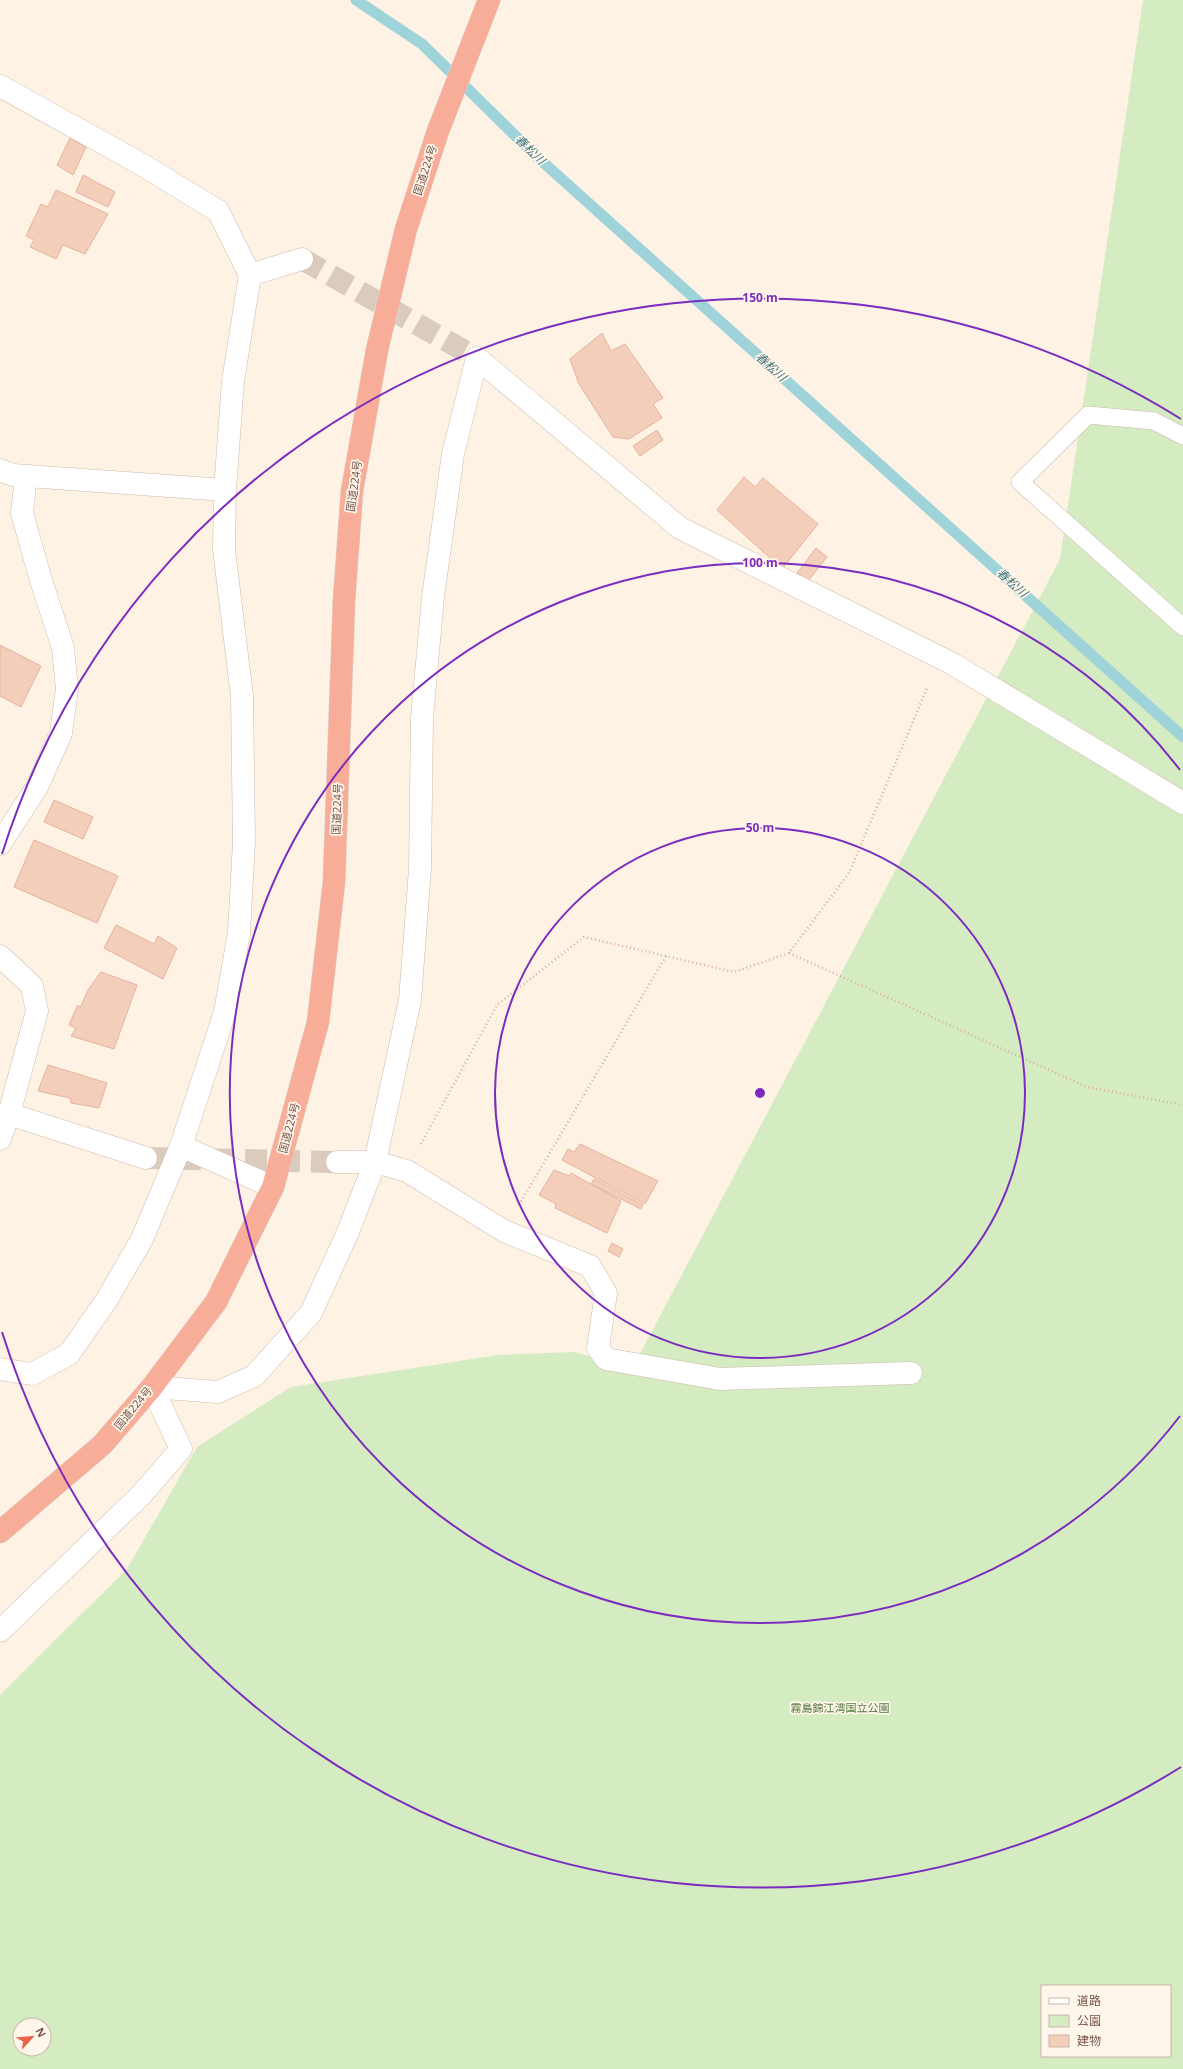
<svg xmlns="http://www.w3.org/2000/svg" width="1183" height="2069" viewBox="0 0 1183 2069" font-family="'Noto Sans','Noto Sans JP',sans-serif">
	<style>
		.green { fill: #d5ebc2; fill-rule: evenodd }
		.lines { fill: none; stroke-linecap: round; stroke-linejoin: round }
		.stream { stroke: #9ed3d9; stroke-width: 11 }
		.building { fill: #f3cebb; stroke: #e6b39b }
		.street-tunnel { stroke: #dbcbbd; stroke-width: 22; stroke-dasharray: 22 11; stroke-linecap: butt }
		.lane-casing { stroke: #d0baad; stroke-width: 18 }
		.street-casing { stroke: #d0baad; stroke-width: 23 }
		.highway-casing { stroke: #dbd3d0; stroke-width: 23 }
		.path { stroke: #d8b19e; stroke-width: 2.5; stroke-dasharray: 1 3; stroke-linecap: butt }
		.lane { stroke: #fff; stroke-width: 17 }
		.street { stroke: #fff; stroke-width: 22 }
		.highway { stroke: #f8ad99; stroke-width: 22 }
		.ring { fill: none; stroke: #7b2cbf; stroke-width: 2 }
		.labels { text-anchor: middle; stroke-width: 3.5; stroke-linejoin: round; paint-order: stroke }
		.street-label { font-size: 11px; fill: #765649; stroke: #fff6eb }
		.park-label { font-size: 11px; fill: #557c41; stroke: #fff6eb }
		.water-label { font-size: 12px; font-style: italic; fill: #3c757c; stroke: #fff6eb }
		.centre { fill: #7b2cbf; stroke: #fff6eb; stroke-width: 2 }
		.ring-label { font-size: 12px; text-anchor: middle; font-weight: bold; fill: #7b2cbf; stroke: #fff6eb; stroke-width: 3.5; stroke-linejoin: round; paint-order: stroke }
	</style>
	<rect width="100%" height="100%" fill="#fdf2e4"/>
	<path class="green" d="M1143 0H1183V2069H0V1695L127 1569 197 1447 291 1387 498 1355 575 1352 632 1369 1060 559ZM1042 1986H1170V2056H1042ZM20 2025H44V2049H20Z"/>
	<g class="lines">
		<path class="stream" d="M356 0 422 44 535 155 1183 737"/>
	</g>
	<path class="building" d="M70 138 86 147 73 175 57 165Z
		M83 175 115 192 108 207 76 192Z
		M56 190 108 214 85 254 63 245 56 259 30 247 34 240 26 236 41 204 48 207Z
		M602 333 611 351 625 344 663 398 653 404 662 418 629 439 613 437 579 384 570 359Z
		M657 430 663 440 640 456 633 446Z
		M744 477 755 487 763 478 818 524 782 569 717 510Z
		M816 548 827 557 808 581 797 573Z
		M0 645 41 666 21 707 0 696Z
		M54 800 93 817 83 839 44 822Z
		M34 840 118 876 97 923 14 887Z
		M116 925 154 944 158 936 177 948 163 979 104 948Z
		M101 972 137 985 114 1049 71 1036 76 1028 69 1025 77 1006H81L88 990Z
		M48 1065 107 1083 99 1108 71 1103 70 1098 38 1091Z
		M580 1144 658 1181 645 1204 562 1160 568 1149 574 1152Z
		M554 1170 569 1176 571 1173 621 1201 607 1233 555 1208 556 1204 539 1195Z
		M594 1179 643 1205 641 1209 591 1184Z
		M612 1243 623 1249 619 1257 608 1251Z"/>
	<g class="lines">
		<path class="street-tunnel" d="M302 259 477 358
			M146 1158 337 1162"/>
		<defs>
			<path id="lane" d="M1183 436 1154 421 1088 415 1020 482 1183 627"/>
			<path id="street" d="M0 86 141 164 218 211 250 275
				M0 470 13 475 225 490
				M0 844 37 787 61 733 67 689 63 648 40 577 22 513 26 476
				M0 956 32 986 37 1011 9 1114 0 1139
				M9 1114 146 1158
				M181 1146 273 1187
				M337 1162H375L407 1171 504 1231 590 1266 606 1293 598 1348 606 1359 720 1379 911 1373
				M0 1369 32 1374 69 1354 106 1301 142 1239 181 1146 225 1012 239 933 244 842 242 696 224 550 225 490 233 381 250 275 302 259
				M0 1631 141 1495 181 1449 152 1387 218 1392 254 1376 311 1313 348 1232 375 1162 410 1000 420 869 422 718 433 597 453 454 477 358 680 528 953 664 1183 803"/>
			<path id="highway" d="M0 1532 102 1445 152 1387 216 1302 273 1187 318 1022 334 882 344 601 352 491 377 350 406 229 438 131 489 0"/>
		</defs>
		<use href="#lane" class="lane-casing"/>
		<use href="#street" class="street-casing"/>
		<use href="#highway" class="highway-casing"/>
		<path class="path" d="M789 953 1087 1087 1183 1105
			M421 1144 497 1005 584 937 734 972 789 953 849 873 928 686
			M519 1205 666 956"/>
		<use href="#lane" class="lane"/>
		<use href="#street" class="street"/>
		<use href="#highway" class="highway"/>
	</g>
	<g class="ring">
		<circle cx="760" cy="1093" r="265"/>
		<path d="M1180 1416A530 530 0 1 1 1180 770"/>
		<path d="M1181 1767A795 795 0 0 1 2 1332M2 854A795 795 0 0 1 1181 419"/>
	</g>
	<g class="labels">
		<g class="street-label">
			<text transform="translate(425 170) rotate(-72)" y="4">国道224号</text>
			<text transform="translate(354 486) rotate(-82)" y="4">国道224号</text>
			<text transform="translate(337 809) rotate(-88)" y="4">国道224号</text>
			<text transform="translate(289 1128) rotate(-75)" y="4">国道224号</text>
			<text transform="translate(133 1408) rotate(-50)" y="4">国道224号</text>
		</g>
		<g class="park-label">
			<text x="840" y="1712">霧島錦江湾国立公園</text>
		</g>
		<g class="water-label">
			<text transform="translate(530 150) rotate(44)" y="4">春松川</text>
			<text transform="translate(771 367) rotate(42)" y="4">春松川</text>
			<text transform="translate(1012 583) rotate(42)" y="4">春松川</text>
		</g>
	</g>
	<circle cx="760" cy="1093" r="6" class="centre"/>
	<g class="ring-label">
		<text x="760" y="302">150 m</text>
		<text x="760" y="567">100 m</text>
		<text x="760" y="832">50 m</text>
	</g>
	<rect x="1041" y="1985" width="130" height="72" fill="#fff6eb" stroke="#c8b6aa"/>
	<rect x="1049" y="1998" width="20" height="6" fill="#ffffff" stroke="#c8b6aa"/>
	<text x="1077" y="2005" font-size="12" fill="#765649">道路</text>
	<rect x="1049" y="2015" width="20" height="12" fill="#d5ebc2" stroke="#c8b6aa"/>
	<text x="1077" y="2025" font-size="12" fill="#765649">公園</text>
	<rect x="1049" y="2035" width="20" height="12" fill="#f3cebb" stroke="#c8b6aa"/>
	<text x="1077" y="2045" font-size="12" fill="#765649">建物</text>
	<g transform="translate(32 2037) rotate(63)"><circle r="19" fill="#fff6eb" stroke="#c8b6aa"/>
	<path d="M0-3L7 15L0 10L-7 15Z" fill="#e96147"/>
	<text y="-6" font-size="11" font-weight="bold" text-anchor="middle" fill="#765649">N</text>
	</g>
</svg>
